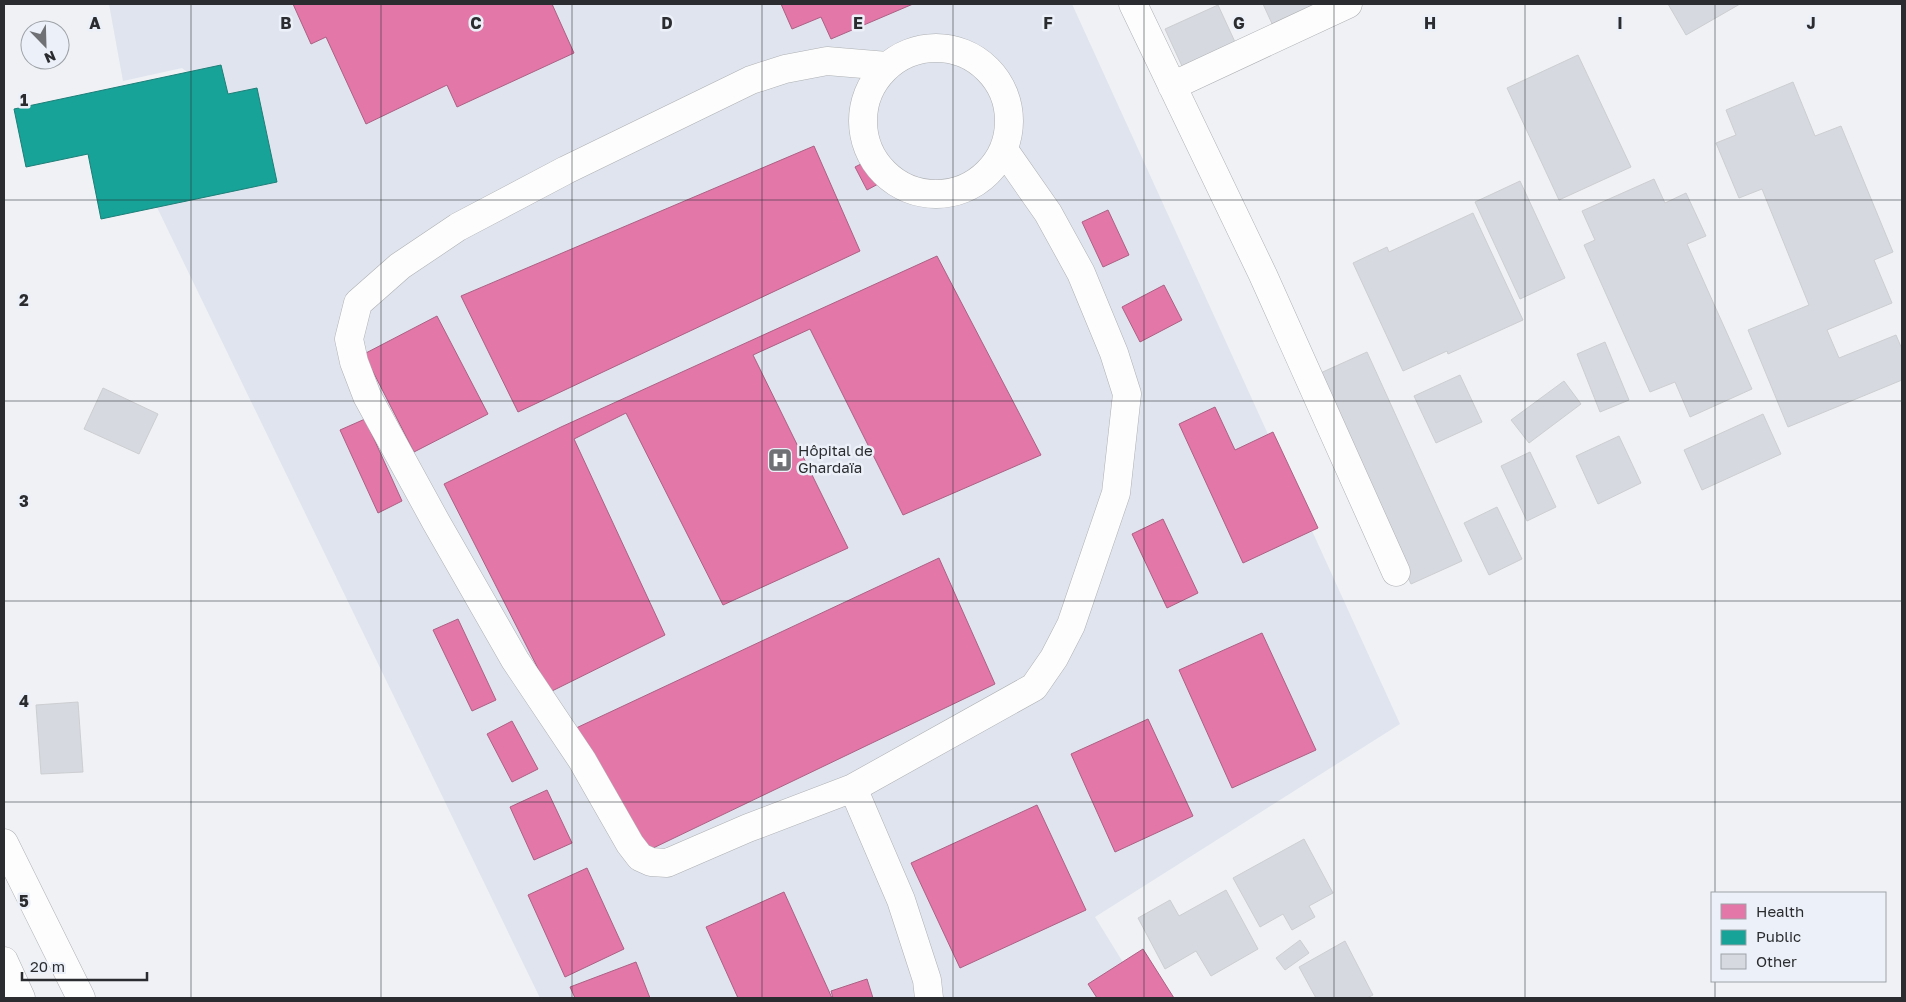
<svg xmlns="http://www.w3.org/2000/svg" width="1906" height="1002" viewBox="0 0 1906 1002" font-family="'Golos Text',sans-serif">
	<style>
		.built { fill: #dfe4ee }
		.health { fill: #e377a8; stroke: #ac6084 }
		.public { fill: #17a398; stroke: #1d7f78 }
		.building { fill: #d6d9df; stroke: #ccced1 }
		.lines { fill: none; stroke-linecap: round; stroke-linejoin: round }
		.minor-casing { stroke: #aeb0b2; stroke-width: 29 }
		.highway-casing { stroke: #aeb0b2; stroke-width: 29 }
		.minor { stroke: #fdfdfe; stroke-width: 28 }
		.highway { stroke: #fdfdfe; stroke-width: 28 }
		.grid { fill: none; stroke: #2a2c2f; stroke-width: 1; stroke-opacity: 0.55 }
		.labels { text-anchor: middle; stroke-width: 5; stroke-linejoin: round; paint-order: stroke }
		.poi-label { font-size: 15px; fill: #2a2c2f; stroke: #ecf0f8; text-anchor: start }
		.grid-label { font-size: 16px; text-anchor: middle; font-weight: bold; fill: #2a2c2f; stroke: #ecf0f8; stroke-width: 5; stroke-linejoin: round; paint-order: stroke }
	</style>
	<rect width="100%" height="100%" fill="#eff1f5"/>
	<path class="built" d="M109 4H1072L1400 724 1095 917 1145 998H540L152 197 214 93 182 68 123 81Z"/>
	<path class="health" d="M293 4H552L574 53 457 107 447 85 366 124 326 37 311 44Z
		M781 4H913L831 39 821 17 792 29Z
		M814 146 860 251 518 412 461 296Z
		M881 154 893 176 867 190 855 167Z
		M1108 210 1129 255 1103 267 1082 222Z
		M937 256 1041 455 903 515 810 329 753 355 848 548 723 605 626 413 574 439 665 635 550 692 444 484 561 427Z
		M1164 285 1182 320 1140 342 1122 307Z
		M437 316 488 414 414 452 364 354Z
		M1215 407 1235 450 1273 432 1318 528 1243 563 1179 424Z
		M365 419 402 501 378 513 340 430Z
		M1163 519 1198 593 1167 608 1132 534Z
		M939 558 995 684 649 850 574 729Z
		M458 619 496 700 472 711 433 630Z
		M1262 633 1316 750 1232 788 1179 670Z
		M1148 719 1193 816 1115 852 1071 754Z
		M512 721 538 769 512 782 487 734Z
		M547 790 572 843 534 860 510 807Z
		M1037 805 1086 910 960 968 911 863Z
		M587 868 624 949 565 977 528 895Z
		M784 892 832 998H738L706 927Z
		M1143 949 1174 998H1097L1088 984Z
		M636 962 650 998H575L570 987Z
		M867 979 873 998H833L831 991Z"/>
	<path class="public" d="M221 65 228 94 257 88 277 182 101 219 88 154 26 167 14 109Z"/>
	<path class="building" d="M1263 4H1327L1274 28Z
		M1668 4H1740L1686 35Z
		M1218 5 1235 42 1182 66 1165 29Z
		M1578 55 1631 167 1559 200 1507 88Z
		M1793 82 1815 136 1841 126 1893 252 1874 260 1892 303 1827 330 1839 358 1896 335 1902 349V380L1788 427 1748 330 1809 305 1762 189 1739 198 1716 143 1736 135 1726 110Z
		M1654 179 1665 203 1686 193 1706 236 1687 244 1752 389 1690 417 1675 382 1650 392 1584 245 1595 240 1582 211Z
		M1520 181 1565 278 1520 299 1475 202Z
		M1473 213 1523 320 1448 354 1447 351 1403 371 1353 263 1387 247 1389 252Z
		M1605 342 1629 400 1600 412 1577 354Z
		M1367 352 1462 561 1411 584 1316 375Z
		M1460 375 1482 422 1436 443 1414 396Z
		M1564 381 1581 404 1529 443 1511 420Z
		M103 388 158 414 139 454 84 429Z
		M1763 414 1781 454 1702 490 1684 450Z
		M1619 436 1641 483 1598 504 1576 456Z
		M1530 452 1556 507 1527 521 1501 466Z
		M1497 507 1522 559 1489 575 1464 523Z
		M78 702 83 772 41 774 36 705Z
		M1304 839 1333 893 1309 906 1315 917 1292 930 1283 914 1260 927 1233 878Z
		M1226 890 1258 949 1211 976 1196 951 1165 969 1138 918 1170 900 1179 916Z
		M1300 940 1309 953 1285 970 1276 958Z
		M1345 941 1373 995 1367 998H1316L1299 967Z"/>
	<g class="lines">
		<defs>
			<path id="minor" d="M1133 4 1263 275 1396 572
				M863 121a73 73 0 1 1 146 0a73 73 0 1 1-146 0Z
				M887 66 827 61 785 69 751 80 566 170 458 227 400 266 358 303 349 339 354 362 367 396 436 522 515 660 582 760 630 844 640 857 651 862 667 863 748 828 853 788 1034 687 1054 658 1071 625 1116 493 1127 394 1114 353 1081 273 1048 213 1004 150
				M1172 86 1348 4
				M853 788 901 900 927 980 929 998"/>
			<path id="highway" d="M4 843 81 998
				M4 961 21 998"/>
		</defs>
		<use href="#minor" class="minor-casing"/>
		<use href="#highway" class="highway-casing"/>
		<use href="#minor" class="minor"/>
		<use href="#highway" class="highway"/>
	</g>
	<path class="grid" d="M191 4V998M381 4V998M572 4V998M762 4V998M953 4V998M1144 4V998M1334 4V998M1525 4V998M1715 4V893M4 200H1902M4 401H1902M4 601H1902M4 802H1902M1715 981V998"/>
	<defs>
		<symbol id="hospital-square" viewBox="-11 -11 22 22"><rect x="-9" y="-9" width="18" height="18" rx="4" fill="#6f7174" stroke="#ecf0f8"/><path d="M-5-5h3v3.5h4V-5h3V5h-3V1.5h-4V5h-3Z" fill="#fff"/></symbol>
	</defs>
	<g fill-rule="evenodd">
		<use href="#hospital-square" x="766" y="446" width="28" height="28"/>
	</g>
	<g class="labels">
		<g class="poi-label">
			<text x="798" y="456">Hôpital de<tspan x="798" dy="17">Ghardaïa</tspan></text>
		</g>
	</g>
	<g class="grid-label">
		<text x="95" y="29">A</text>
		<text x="286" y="29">B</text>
		<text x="476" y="29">C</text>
		<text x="667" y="29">D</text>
		<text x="858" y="29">E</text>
		<text x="1048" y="29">F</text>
		<text x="1239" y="29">G</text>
		<text x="1430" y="29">H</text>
		<text x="1620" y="29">I</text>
		<text x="1811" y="29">J</text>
		<text x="24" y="106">1</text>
		<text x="24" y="306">2</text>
		<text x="24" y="507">3</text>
		<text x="24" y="707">4</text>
		<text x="24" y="907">5</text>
	</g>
	<rect width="1906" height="1002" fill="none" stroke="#2a2c2f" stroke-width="10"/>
	<rect x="1711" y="892" width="175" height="90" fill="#ecf0f8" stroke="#9ea2a8"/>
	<rect x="1721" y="904" width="25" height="15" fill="#e377a8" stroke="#9ea2a8"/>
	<text x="1756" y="917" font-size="15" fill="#2a2c2f">Health</text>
	<rect x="1721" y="930" width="25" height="15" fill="#17a398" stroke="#9ea2a8"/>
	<text x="1756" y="942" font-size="15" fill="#2a2c2f">Public</text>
	<rect x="1721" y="954" width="25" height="15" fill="#d6d9df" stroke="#9ea2a8"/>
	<text x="1756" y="967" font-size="15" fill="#2a2c2f">Other</text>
	<g transform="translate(45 45) rotate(157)"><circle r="24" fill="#ecf0f8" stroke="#9ea2a8"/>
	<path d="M0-4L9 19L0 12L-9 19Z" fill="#6f7174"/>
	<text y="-8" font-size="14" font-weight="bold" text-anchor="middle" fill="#2a2c2f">N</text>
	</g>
	<path d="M22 972v8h125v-8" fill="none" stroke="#2a2c2f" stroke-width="2.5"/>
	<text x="30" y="972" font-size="15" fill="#2a2c2f" stroke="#ecf0f8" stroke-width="4" paint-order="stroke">20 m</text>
</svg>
